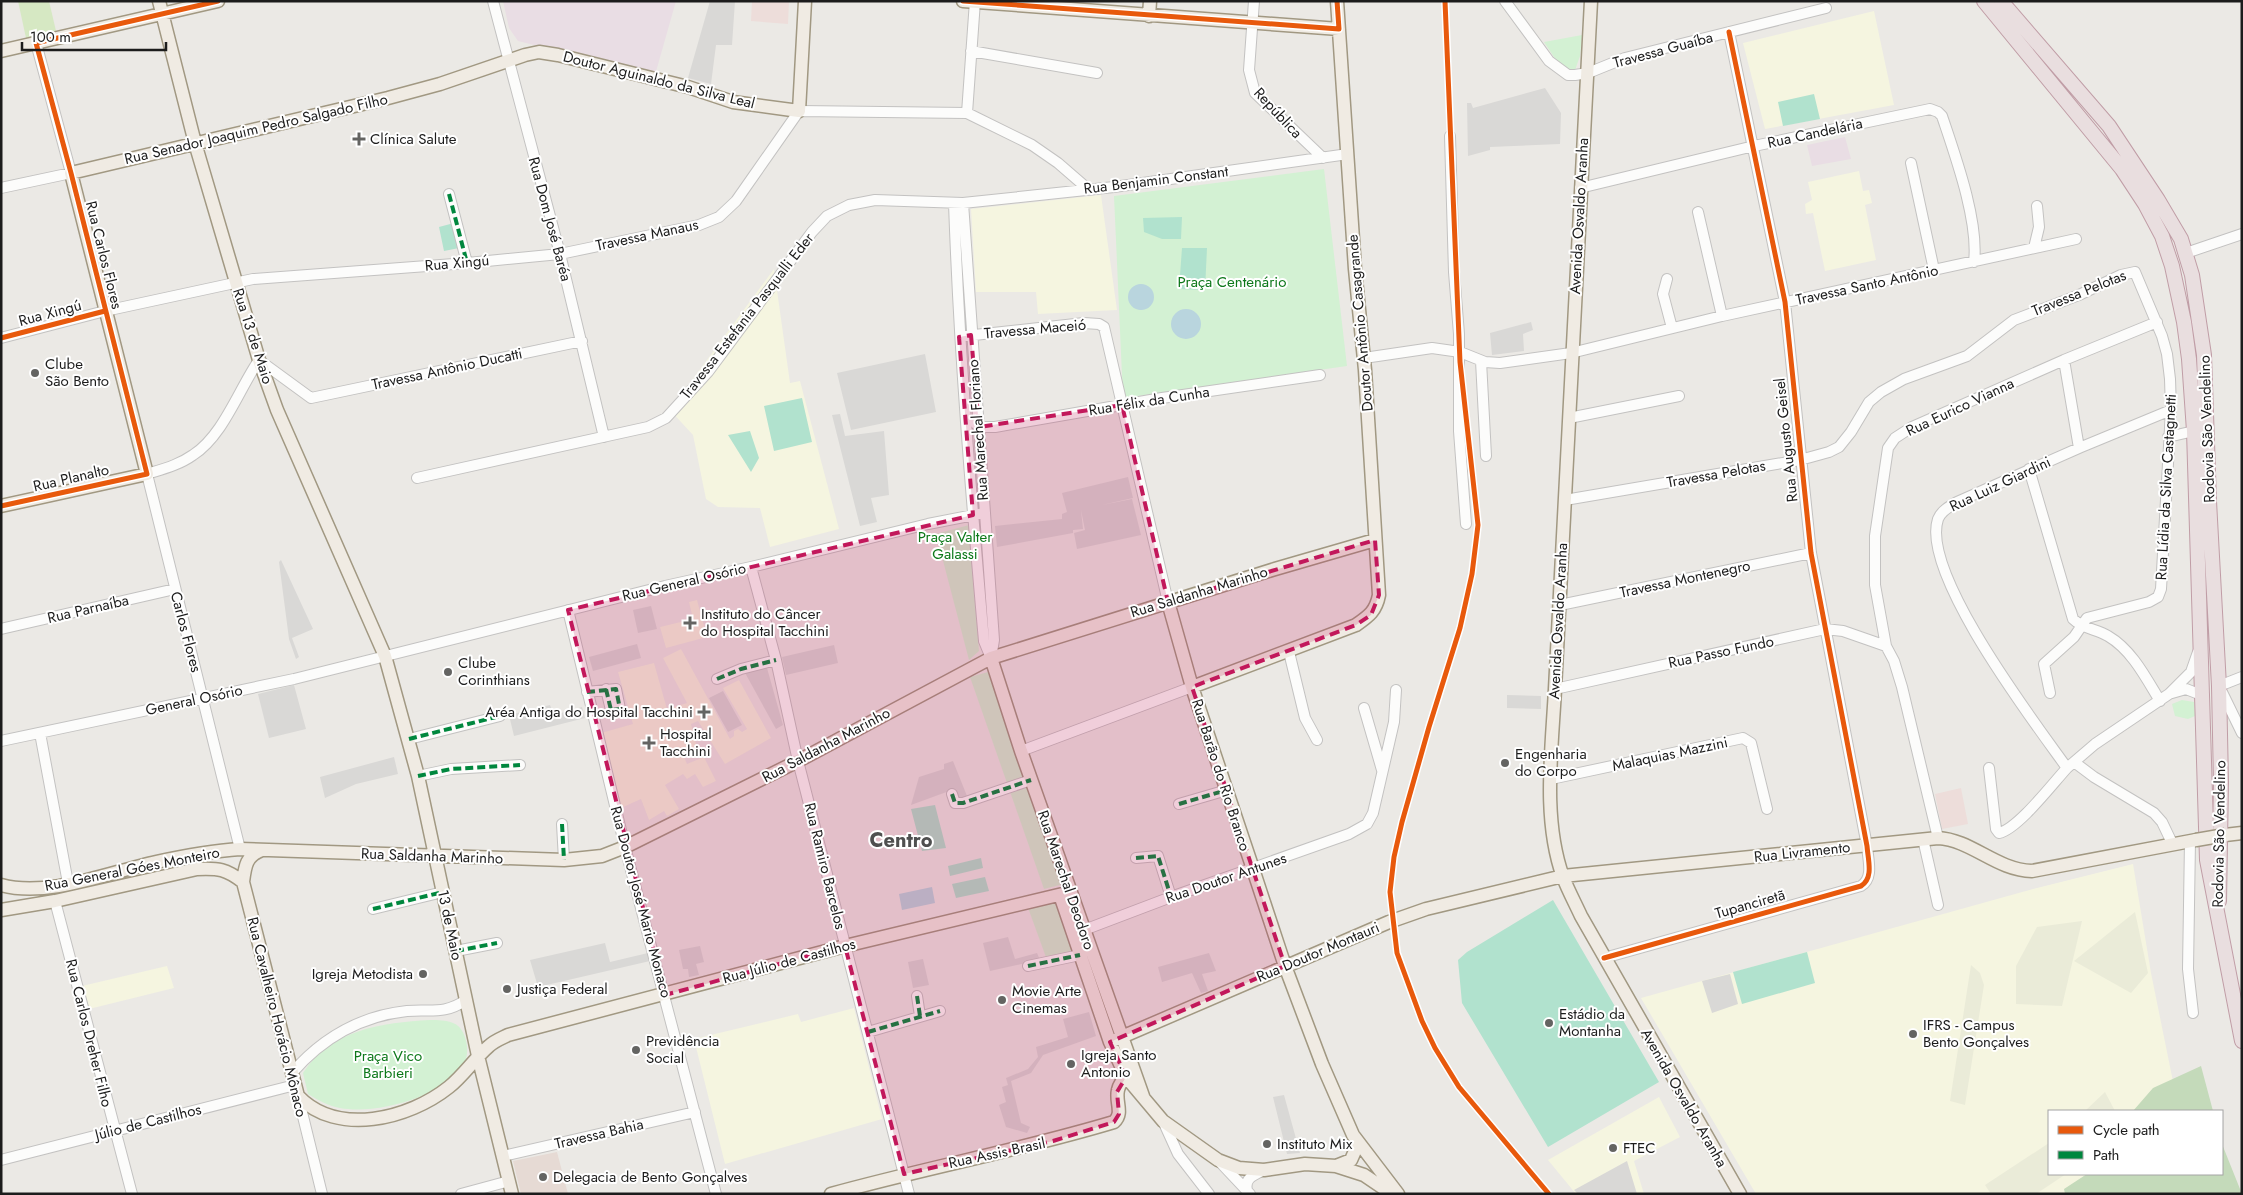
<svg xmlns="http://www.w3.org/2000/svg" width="2243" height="1195" viewBox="0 0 2243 1195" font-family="Jost,sans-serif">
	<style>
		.commercial { fill: #edddda }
		.industrial { fill: #e9dde4 }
		.education { fill: #f5f5e0 }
		.religious { fill: #d9d8d6 }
		.military { fill: #e6dad4 }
		.farmland { fill: #eaebd8 }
		.grass { fill: #d6e8c3 }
		.forest { fill: #c4daba }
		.park { fill: #d3f1d3 }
		.pitch { fill: #b1e2ce }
		.water { fill: #b9d5de }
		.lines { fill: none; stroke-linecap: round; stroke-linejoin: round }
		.minor-casing { stroke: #c3c2c1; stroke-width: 12 }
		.major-casing { stroke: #a19882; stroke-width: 15 }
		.highway-casing { stroke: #c09da6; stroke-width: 16 }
		.minor { stroke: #fcfcfb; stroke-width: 10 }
		.major { stroke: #f0ebe3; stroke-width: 12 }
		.highway { stroke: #e9dedf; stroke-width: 14 }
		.major-bridge-casing { stroke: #a19882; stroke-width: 15; stroke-linecap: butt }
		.major-bridge { stroke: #f0ebe3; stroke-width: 12 }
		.quiet { stroke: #00873e; stroke-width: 4; stroke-dasharray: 8 4; stroke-linecap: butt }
		.cycleway-casing { stroke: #fff; stroke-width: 8 }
		.cycleway { stroke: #e8590c; stroke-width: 5 }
		.marked { fill: #c2185b; fill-opacity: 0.2; stroke: #c2185b; stroke-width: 4; stroke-dasharray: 10 6; stroke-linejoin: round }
		.poi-dot { fill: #646462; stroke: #fff; stroke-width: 2 }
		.labels { text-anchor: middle; stroke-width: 4; stroke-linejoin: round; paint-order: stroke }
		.street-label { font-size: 15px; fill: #1c1c1c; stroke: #fff }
		.poi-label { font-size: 15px; fill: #1c1c1c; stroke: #fff; text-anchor: start }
		.park-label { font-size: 15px; fill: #0d781a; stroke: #fff }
		.district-label { font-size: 20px; font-weight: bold; fill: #4f4f4f; stroke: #fff }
	</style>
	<rect width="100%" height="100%" fill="#ebe9e5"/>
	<path class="commercial" d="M752 1H789L788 24 751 21Z
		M1961 788 1968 824 1942 829 1935 794Z"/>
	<path class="industrial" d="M503 1H676L655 75 518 41 509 28Z
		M1845 137 1851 159 1812 166 1807 145Z"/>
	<path class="education" d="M1874 11 1894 105 1765 129 1743 43Z
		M1859 171 1863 191 1869 190 1872 203 1865 205 1876 260 1825 271 1813 213 1806 214 1805 204 1812 200 1808 182Z
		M1101 195 1117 310 1038 314 1036 292H976L971 209Z
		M774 269 790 383 800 381 839 529 770 547 760 508 718 507 706 499 693 435 670 410Z
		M697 600 707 637 666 648 660 627 693 619 689 602Z
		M681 649 730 739 734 736V731L738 729 742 732 747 729 723 688 739 680 771 738 725 764 698 721 691 724 698 752 684 757 687 764 704 757 716 781 703 787 695 774 687 779 683 774 665 785 679 809 667 816 664 811 649 820 641 799 621 808 601 733 633 724 618 672 654 663 667 709 687 703 663 658Z
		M2133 864 2151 973 2179 1111H2049V1174H2192L2160 1194H1756L1641 998 2033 889Z
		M167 966 174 988 89 1009 82 986Z
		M854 1008 882 1119 725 1164 694 1039 798 1014 801 1022Z
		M1659 1097 1680 1137 1634 1161 1644 1194H1576L1548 1160Z"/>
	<path class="religious" d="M710 1H735L732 45H716L711 84 688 78Z
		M1545 88 1561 113 1560 144 1490 147V150L1468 156 1467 103H1471L1473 108Z
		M1531 322 1533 330 1523 334 1524 351 1492 355 1490 333Z
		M925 354 936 412 851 430 837 373Z
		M840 414 845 436 884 431 889 495 871 498 877 522 860 526 832 415Z
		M1128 477 1133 498 1102 505 1132 499 1141 535 1077 549 1074 533 1085 530 1081 510 1083 529 1073 530V533L997 547 995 526 1062 519V514L1067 512 1062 493Z
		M281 560 313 629 292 638 299 657 296 659 289 639 279 562Z
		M651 606 657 629 638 633 633 610Z
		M637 644 641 658 593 671 589 657Z
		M834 645 838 663 786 675 782 657Z
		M767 668 783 725 776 729 744 671Z
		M294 685 306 729 269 738 258 694Z
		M723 691 742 725 728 732 709 698Z
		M1507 695 1541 696V709L1507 708Z
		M550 705 554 715 582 707 585 718 514 736 509 715Z
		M394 757 398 774 356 784 325 798 320 777Z
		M953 761 967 796 955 800 952 790 911 805 919 777 944 769V764Z
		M1008 937 1015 959 1037 953 1040 960 990 971 983 943Z
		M605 943 610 962 648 953 650 961 538 987 530 960Z
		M700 946 704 962 696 964 699 975 689 977 688 969H683L679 950Z
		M1209 953 1216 971 1202 974 1208 991 1201 993 1192 973 1162 982 1158 967Z
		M923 959 929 985 913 988 908 962Z
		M1730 974 1738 1004 1712 1013 1702 981Z
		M1089 1012 1096 1036 1043 1055 1031 1073 1011 1081 1020 1119 1021 1123 1030 1127 1027 1133 1006 1127 999 1105 1006 1102 1002 1087 1008 1085 1006 1078 1028 1069 1038 1057 1036 1047 1068 1037 1063 1019Z
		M1284 1095 1300 1153 1287 1154 1273 1097Z
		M1627 1161 1637 1194H1578L1574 1190Z"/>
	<path class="military" d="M557 1152 568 1194H521L513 1161Z"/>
	<path class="farmland" d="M2135 912 2148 973 2131 993 2074 961Z
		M2082 921 2062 1006 2016 1004V966L2037 927Z
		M1971 965 1980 973 1984 985 1965 1105 1950 1101Z
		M2105 1092 2115 1111H2085Z
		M2049 1143V1174H2066L2036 1194H1991L1985 1185Z"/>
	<path class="grass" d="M18 1H49L56 31 26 38Z"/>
	<path class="forest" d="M2201 1066 2213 1111H2133L2153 1088Z
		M2222 1144 2242 1194H2065L2064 1189 2087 1174H2222Z"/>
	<path class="park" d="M1582 35 1580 56 1574 73 1556 60 1544 42Z
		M1324 169 1347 366 1123 398 1114 196Z
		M969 525 979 651 969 660 936 534Z
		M988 672 1064 884 1044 889 970 677Z
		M2182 700 2194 702 2195 716 2188 719 2175 716 2172 704Z
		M1057 898 1075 954 1047 960 1027 905Z
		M430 1020C438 1020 446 1020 453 1023 466 1027 471 1052 464 1063 445 1097 376 1115 340 1108 328 1106 318 1100 308 1094L303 1073C331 1029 382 1023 430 1020Z"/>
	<path class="pitch" d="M1814 94 1820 119 1783 126 1778 102Z
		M1182 217 1181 239H1162L1144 232 1143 218Z
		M454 223 459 248 444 251 439 227Z
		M1182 248H1207L1205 290 1179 289Z
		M802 398 812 442 774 451 764 406Z
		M750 431 759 458 751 472 728 435Z
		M935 805 946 848 922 851 911 809Z
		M981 858 983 868 950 876 948 866Z
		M985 877 989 891 956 898 952 884Z
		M1553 900 1659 1082 1548 1147 1462 1003 1458 960 1467 952Z
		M1807 952 1815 983 1742 1004 1733 972Z"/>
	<path class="water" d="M1128 297a13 13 0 1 1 26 0a13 13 0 1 1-26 0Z
		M1171 324a15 15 0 1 1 30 0a15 15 0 1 1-30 0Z
		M932 887 935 903 902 910 899 894Z"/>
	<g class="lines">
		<defs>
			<path id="minor" d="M493 1 560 254 604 437
				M1254 1 1249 70 1255 93 1323 158
				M1505 1 1549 61 1568 75H1575L1588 73 1625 58 1826 8
				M971 51 1097 73
				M967 113 975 1
				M1450 136 1454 272 1459 334V431L1466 524
				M1911 163 1934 270
				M1 188 71 173 36 43
				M1580 188 1754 146 1930 109 1938 112 1942 116C1955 155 1979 221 1974 262
				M449 194 467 263
				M954 203C959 349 971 495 984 641L991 658
				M963 203 994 640 991 658
				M1698 212 1722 316
				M2034 248 2039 227 2037 206
				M2186 253 2242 234
				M1667 279 1663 294 1672 328
				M965 336 1084 323 1099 324 1104 327 1168 602
				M1 338 105 311 253 279 467 263 560 254 699 225 719 217 736 201 799 111 967 113 1032 145 1058 163 1088 189
				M1364 358 1432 348 1460 352 1485 362 1500 363 1571 353 1722 316 2076 239
				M2064 360 2079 448
				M1481 361 1486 456
				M2171 410 2079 448 1957 502C1950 506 1941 511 1938 519 1920 573 2035 723 2067 768L2095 744 2169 694 2191 672 2198 652
				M1569 418 1679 396
				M975 423 979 427H995L1162 398 1320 375
				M2168 437 2194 431
				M2029 469 2073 619C2083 629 2097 629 2108 636 2132 650 2146 678 2160 701
				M417 478 648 427 666 418 708 372 812 232 827 216 849 205 875 200 963 203 1114 187 1348 154
				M1565 500 1800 460 1829 452 1839 447 1851 432 1869 402 1881 392 1904 379 1967 356 2014 320 2079 295 2121 275 2135 272 2162 336 2167 354 2170 379 2171 410 2161 589 2158 597 2149 602 2087 618 2074 637 2044 664 2050 693
				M751 567 776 660 798 761 909 1194
				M1560 605 1811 553
				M568 610 625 847 716 1194
				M1 629 175 589
				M1289 652 1305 718 1317 740
				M2242 677 2219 686 2242 733
				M717 679 741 669 776 660
				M1555 689 1825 629 1843 631 1886 646
				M587 692 616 689 620 709 611 710 606 689
				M2172 693 2186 689 2204 696
				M1364 708 1382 770
				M40 733 68 883
				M409 739 500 716
				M1 741 294 679 665 586 751 567 928 524 984 513
				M1021 751 1192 687
				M2074 762 2094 777 2154 813 2162 822 2173 845
				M1989 768 1996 829 1999 833C2018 829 2053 783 2067 768
				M418 776 451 769 520 765
				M1551 779 1743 738 1751 743 1767 809
				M952 794 955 803H963L1031 780
				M1179 804 1227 790
				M562 824 564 860
				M1938 838 1902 687 1894 661 1886 646 1875 585V536L1888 448 1895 438 1912 427 2064 360 2157 322
				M1923 839 1938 905
				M2190 841 2188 969 2193 1013
				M240 849 147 474C163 469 179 465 193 455 223 436 239 389 259 360L311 398 582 341
				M1136 858 1158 856 1171 897
				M55 901 132 1194
				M373 909 443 892
				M1084 930 1171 897 1349 834 1367 824 1373 813 1394 722 1396 690
				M456 951 497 943
				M1604 958 1861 886C1874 878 1868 860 1867 846L1811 553 1785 302 1729 32
				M1028 966 1080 955
				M917 996 920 1016
				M868 1032 940 1011
				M291 1074C322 1038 360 1016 407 1011 431 1009 444 1015 466 1000
				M298 1096 322 1194
				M1163 1121 1178 1154 1209 1194
				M503 1156 695 1112
				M1 1160 295 1085
				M1218 1160 1250 1194
				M1247 1190C1244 1178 1254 1175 1264 1170
				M461 1194 509 1181"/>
			<path id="major" d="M159 1 195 143 259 360 277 410 385 656 418 776 478 1056 512 1194
				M963 1 1339 29
				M1591 1 1555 689C1552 750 1542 818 1563 877 1568 890 1575 903 1581 916L1740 1194
				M1149 16 1150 1
				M1 51 218 1
				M1 506 147 474 71 173 388 98 440 84 525 55 539 52 558 55 688 87 733 102 799 111 805 1
				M1168 602 1192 687 1253 869 1285 966 1322 1064 1353 1135 1398 1194
				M991 658 1021 751 1143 1096
				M1192 687 1356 625C1369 616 1376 611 1379 595L1365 370 1355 269 1337 1
				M2225 835 2242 833
				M262 850C246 856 245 866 243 882L298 1096C337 1137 409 1119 449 1087 464 1075 474 1059 489 1046 494 1041 502 1038 508 1035L845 946 1071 892
				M1 885C48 898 110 872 156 862 184 856 212 851 240 849L564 860 602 856 625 847 798 761 991 658 1275 569 1375 540
				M1060 895 1110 1042 1126 1077 1163 1121 1218 1160 1239 1168 1264 1170 1305 1164 1336 1166 1364 1175 1392 1194
				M1 910 55 901 197 869C219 868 226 869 243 882
				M1110 1042 1389 922 1426 909 1563 876 1938 838C1972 840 1996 870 2032 871L2196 840
				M1336 1166 1351 1160 1358 1144
				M831 1194C925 1168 1021 1150 1114 1122 1124 1113 1115 1102 1118 1090 1119 1084 1125 1077 1130 1072"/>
			<path id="highway" d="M1984 1 2122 169 2145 204 2162 236 2172 266 2184 322 2189 359 2194 431 2207 860 2242 1041
				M2001 1 2109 126 2158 200 2181 239 2192 275 2204 355 2209 501 2219 686 2221 782 2219 901"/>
		</defs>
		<use href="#minor" class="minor-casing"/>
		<use href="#major" class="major-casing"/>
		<use href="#highway" class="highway-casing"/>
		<use href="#minor" class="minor"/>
		<use href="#major" class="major"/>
		<use href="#highway" class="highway"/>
		<defs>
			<path id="major-bridge" d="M2196 840 2225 835"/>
		</defs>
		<use href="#major-bridge" class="major-bridge-casing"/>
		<use href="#major-bridge" class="major-bridge"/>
		<path class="quiet" d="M449 194 467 263
			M717 679 741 669 776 660
			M587 692 616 689 620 709 611 710 606 689
			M409 739 500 716
			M418 776 451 769 520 765
			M952 794 955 803H963L1031 780
			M1179 804 1227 790
			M562 824 564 860
			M1136 858 1158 856 1171 897
			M373 909 443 892
			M456 951 497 943
			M1028 966 1080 955
			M917 996 920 1016
			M868 1032 940 1011"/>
		<defs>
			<path id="cycleway" d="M963 1 1339 29 1337 1
				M1445 1 1460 362 1478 525 1472 574 1460 628 1429 727 1402 822 1394 857 1390 892 1397 953 1422 1021 1435 1048 1459 1087 1549 1194
				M1 338 105 311
				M1 506 147 474 71 173 36 43 218 1
				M1604 958 1861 886C1874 878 1868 860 1867 846L1811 553 1785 302 1729 32"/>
		</defs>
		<use href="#cycleway" class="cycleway-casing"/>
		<use href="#cycleway" class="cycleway"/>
	</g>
	<path class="marked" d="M971 335 979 427 1122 405 1168 602 1375 540 1379 595 1371 615 1356 625 1192 687 1285 966 1110 1042 1126 1077 1117 1092 1119 1114 1114 1122 1053 1141 904 1174 845 946 665 995 568 610 973 515 959 337Z"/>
	<g class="poi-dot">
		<path d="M356.5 131.5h5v5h5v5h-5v5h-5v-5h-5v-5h5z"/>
		<circle cx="35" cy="373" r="5"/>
		<path d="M687.5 615.5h5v5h5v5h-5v5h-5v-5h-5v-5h5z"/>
		<circle cx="448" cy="672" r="5"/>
		<path d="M701.5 704.5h5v5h5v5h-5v5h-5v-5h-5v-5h5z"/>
		<path d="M646.5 735.5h5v5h5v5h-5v5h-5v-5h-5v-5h5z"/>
		<circle cx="1505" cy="763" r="5"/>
		<circle cx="423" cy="974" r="5"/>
		<circle cx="507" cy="989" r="5"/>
		<circle cx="1002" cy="1000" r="5"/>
		<circle cx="1549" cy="1023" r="5"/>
		<circle cx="1913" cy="1034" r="5"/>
		<circle cx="636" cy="1050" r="5"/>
		<circle cx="1071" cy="1064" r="5"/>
		<circle cx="1267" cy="1144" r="5"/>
		<circle cx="1613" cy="1148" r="5"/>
		<circle cx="543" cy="1177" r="5"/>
	</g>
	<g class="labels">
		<g class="street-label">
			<text transform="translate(1663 50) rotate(-15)" y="5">Travessa Guaíba</text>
			<text transform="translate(659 80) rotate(14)" y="5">Doutor Aguinaldo da Silva Leal</text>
			<text transform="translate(1278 113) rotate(47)" y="5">República</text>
			<text transform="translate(256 129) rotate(-13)" y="5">Rua Senador Joaquim Pedro Salgado Filho</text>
			<text transform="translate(1815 133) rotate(-12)" y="5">Rua Candelária</text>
			<text transform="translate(1156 180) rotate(-7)" y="5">Rua Benjamin Constant</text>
			<text transform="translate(1579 216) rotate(-87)" y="5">Avenida Osvaldo Aranha</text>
			<text transform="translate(550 219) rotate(75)" y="5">Rua Dom José Baréa</text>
			<text transform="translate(647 235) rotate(-12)" y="5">Travessa Manaus</text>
			<text transform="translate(104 255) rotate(76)" y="5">Rua Carlos Flores</text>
			<text transform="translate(457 263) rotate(-5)" y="5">Rua Xingú</text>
			<text transform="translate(1867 285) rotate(-12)" y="5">Travessa Santo Antônio</text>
			<text transform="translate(2079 293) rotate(-22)" y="5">Travessa Pelotas</text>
			<text transform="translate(50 313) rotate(-15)" y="5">Rua Xingú</text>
			<text transform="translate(747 316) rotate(-52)" y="5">Travessa Estefania Pasqualli Eder</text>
			<text transform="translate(1360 323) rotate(-95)" y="5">Doutor Antônio Casagrande</text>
			<text transform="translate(1035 329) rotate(-5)" y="5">Travessa Maceió</text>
			<text transform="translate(253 336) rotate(72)" y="5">Rua 13 de Maio</text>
			<text transform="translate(447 369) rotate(-12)" y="5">Travessa Antônio Ducatti</text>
			<text transform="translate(1149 401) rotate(-9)" y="5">Rua Félix da Cunha</text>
			<text transform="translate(1960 407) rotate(-25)" y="5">Rua Eurico Vianna</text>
			<text transform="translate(2207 429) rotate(-92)" y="5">Rodovia São Vendelino</text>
			<text transform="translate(978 430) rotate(-94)" y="5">Rua Marechal Floriano</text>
			<text transform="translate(1786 440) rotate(-96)" y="5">Rua Augusto Geisel</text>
			<text transform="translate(1716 474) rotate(-10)" y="5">Travessa Pelotas</text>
			<text transform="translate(71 478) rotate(-13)" y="5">Rua Planalto</text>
			<text transform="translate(2000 484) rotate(-25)" y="5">Rua Luiz Giardini</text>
			<text transform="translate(2166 487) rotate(-87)" y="5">Rua Lídia da Silva Castagnetti</text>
			<text transform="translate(1685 579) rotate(-12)" y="5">Travessa Montenegro</text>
			<text transform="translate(684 582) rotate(-13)" y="5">Rua General Osório</text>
			<text transform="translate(1199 592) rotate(-17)" y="5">Rua Saldanha Marinho</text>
			<text transform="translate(88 609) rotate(-13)" y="5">Rua Parnaíba</text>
			<text transform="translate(1558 621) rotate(-87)" y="5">Avenida Osvaldo Aranha</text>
			<text transform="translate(186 632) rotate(75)" y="5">Carlos Flores</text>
			<text transform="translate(1721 652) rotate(-12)" y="5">Rua Passo Fundo</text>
			<text transform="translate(194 700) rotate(-12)" y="5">General Osório</text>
			<text transform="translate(826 745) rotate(-28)" y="5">Rua Saldanha Marinho</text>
			<text transform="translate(1670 754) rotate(-12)" y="5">Malaquias Mazzini</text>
			<text transform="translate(1221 775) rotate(72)" y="5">Rua Barão do Rio Branco</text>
			<text transform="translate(2219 834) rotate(-89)" y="5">Rodovia São Vendelino</text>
			<text transform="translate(1802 852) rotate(-6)" y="5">Rua Livramento</text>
			<text transform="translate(432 856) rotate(2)" y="5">Rua Saldanha Marinho</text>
			<text transform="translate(825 866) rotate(76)" y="5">Rua Ramiro Barcelos</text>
			<text transform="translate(132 869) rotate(-11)" y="5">Rua General Góes Monteiro</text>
			<text transform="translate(1226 878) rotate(-19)" y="5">Rua Doutor Antunes</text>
			<text transform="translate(1066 880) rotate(71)" y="5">Rua Marechal Deodoro</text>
			<text transform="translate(641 902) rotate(75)" y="5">Rua Doutor José Mario Monaco</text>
			<text transform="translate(1750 904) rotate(-16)" y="5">Tupanciretã</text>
			<text transform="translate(450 925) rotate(78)" y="5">13 de Maio</text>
			<text transform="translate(1318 952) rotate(-23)" y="5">Rua Doutor Montauri</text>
			<text transform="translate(789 961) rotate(-15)" y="5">Rua Júlio de Castilhos</text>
			<text transform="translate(277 1017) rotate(76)" y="5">Rua Cavalheiro Horácio Mônaco</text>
			<text transform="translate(89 1033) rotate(76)" y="5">Rua Carlos Dreher Filho</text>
			<text transform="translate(1684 1098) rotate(60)" y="5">Avenida Osvaldo Aranha</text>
			<text transform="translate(148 1122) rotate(-14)" y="5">Júlio de Castilhos</text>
			<text transform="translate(599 1134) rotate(-13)" y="5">Travessa Bahia</text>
			<text transform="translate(997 1153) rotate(-12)" y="5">Rua Assis Brasil</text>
		</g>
		<g class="poi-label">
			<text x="370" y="144">Clínica Salute</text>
			<text x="45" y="369">Clube<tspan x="45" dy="17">São Bento</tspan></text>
			<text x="701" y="619">Instituto do Câncer<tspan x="701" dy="17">do Hospital Tacchini</tspan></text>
			<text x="458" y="668">Clube<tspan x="458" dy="17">Corinthians</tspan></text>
			<text x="693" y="717" text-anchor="end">Aréa Antiga do Hospital Tacchini</text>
			<text x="660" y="739">Hospital<tspan x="660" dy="17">Tacchini</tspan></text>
			<text x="1515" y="759">Engenharia<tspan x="1515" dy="17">do Corpo</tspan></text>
			<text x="413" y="979" text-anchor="end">Igreja Metodista</text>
			<text x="517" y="994">Justiça Federal</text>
			<text x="1012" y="996">Movie Arte<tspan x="1012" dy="17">Cinemas</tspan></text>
			<text x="1559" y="1019">Estádio da<tspan x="1559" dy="17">Montanha</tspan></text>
			<text x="1923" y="1030">IFRS - Campus<tspan x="1923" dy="17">Bento Gonçalves</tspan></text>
			<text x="646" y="1046">Previdência<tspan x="646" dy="17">Social</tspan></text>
			<text x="1081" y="1060">Igreja Santo<tspan x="1081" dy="17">Antonio</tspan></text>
			<text x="1277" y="1149">Instituto Mix</text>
			<text x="1623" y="1153">FTEC</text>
			<text x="553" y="1182">Delegacia de Bento Gonçalves</text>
		</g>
		<g class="park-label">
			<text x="1232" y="287">Praça Centenário</text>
			<text x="955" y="542">Praça Valter<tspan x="955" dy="17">Galassi</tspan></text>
			<text x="388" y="1061">Praça Vico<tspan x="388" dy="17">Barbieri</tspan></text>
		</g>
		<g class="district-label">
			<text x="901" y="847">Centro</text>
		</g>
	</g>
	<rect width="2243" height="1195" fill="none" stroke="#1c1c1c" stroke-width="5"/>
	<rect x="2048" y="1110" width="175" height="65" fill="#ffffff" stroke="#a4a4a4"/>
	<rect x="2058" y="1126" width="25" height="8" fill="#e8590c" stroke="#a4a4a4"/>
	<text x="2093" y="1135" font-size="15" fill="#1c1c1c">Cycle path</text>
	<rect x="2058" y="1151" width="25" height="8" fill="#00873e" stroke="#a4a4a4"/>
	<text x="2093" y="1160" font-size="15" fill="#1c1c1c">Path</text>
	<path d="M22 42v8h144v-8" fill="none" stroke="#1c1c1c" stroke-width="2.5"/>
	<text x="30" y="42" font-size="15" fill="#1c1c1c" stroke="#ffffff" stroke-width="4" paint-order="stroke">100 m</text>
</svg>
